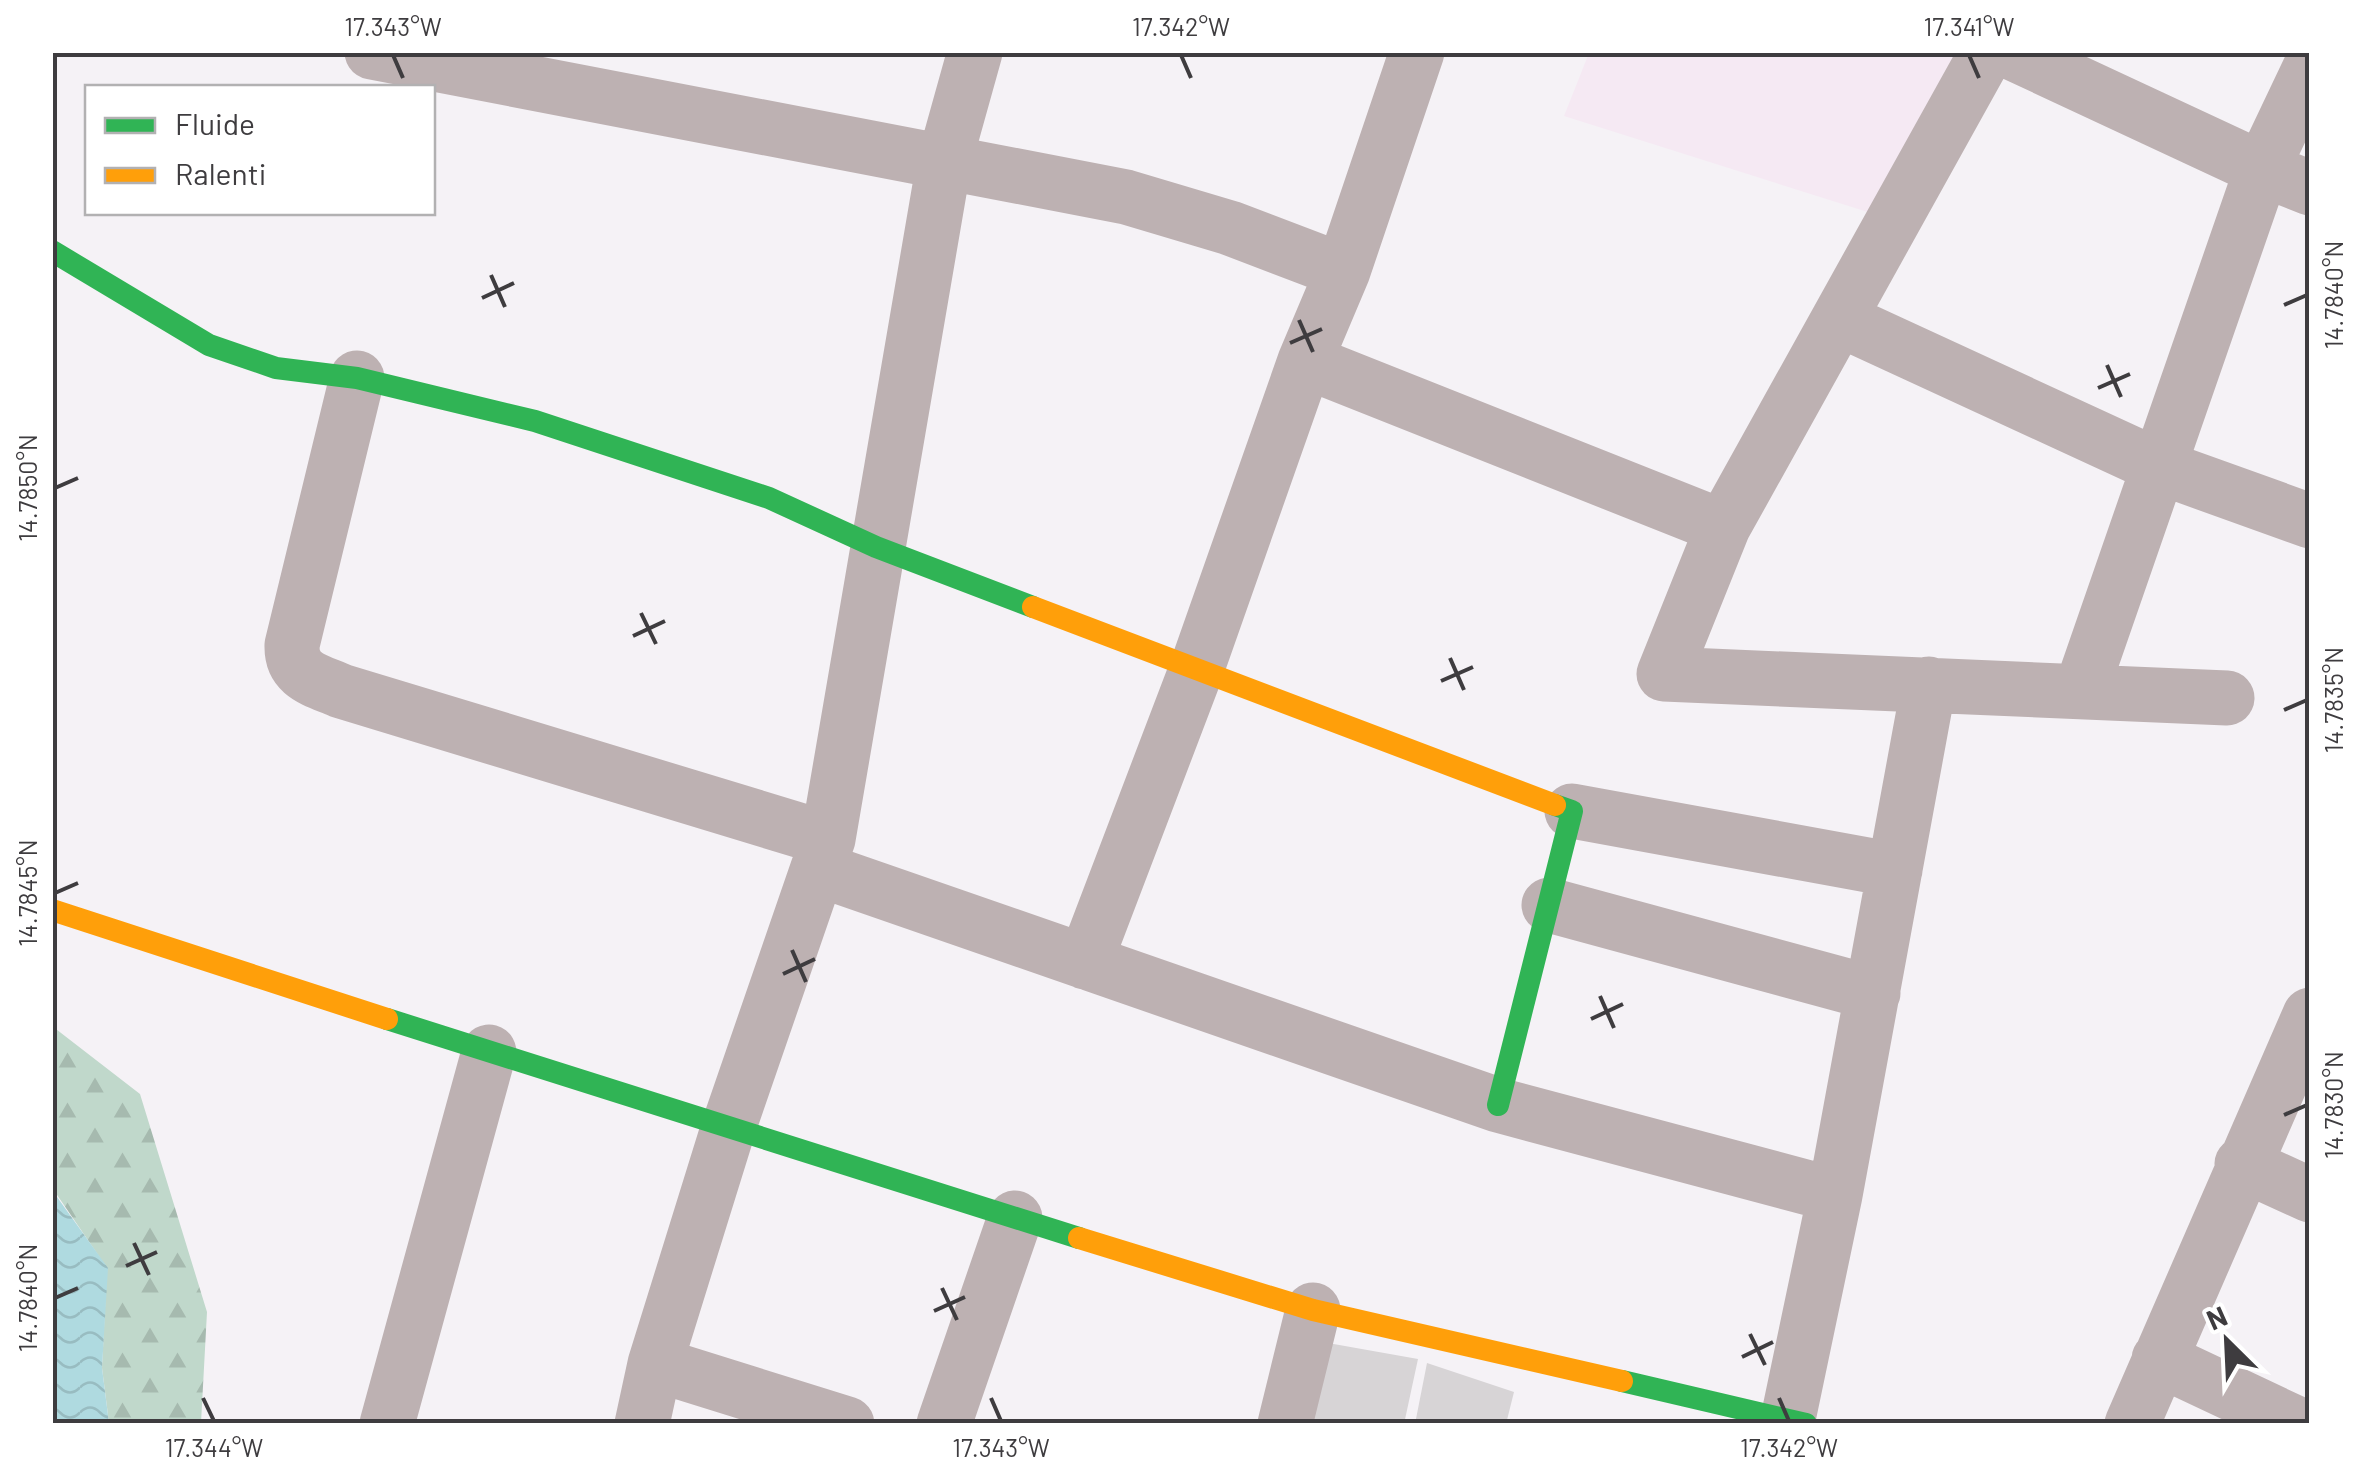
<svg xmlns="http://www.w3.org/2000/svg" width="2362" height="1476" viewBox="0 0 2362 1476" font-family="Barlow,sans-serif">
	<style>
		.education { fill: #f5e9f3 }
		.forest { fill: url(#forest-firs) }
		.water { fill: url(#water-waves) }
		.building { fill: #d7d4d6 }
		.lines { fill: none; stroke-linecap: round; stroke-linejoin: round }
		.street { stroke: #bdb1b2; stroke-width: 55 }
		.fast { stroke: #30b455; stroke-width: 22 }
		.slow { stroke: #ff9f0a; stroke-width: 22 }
		.ticks { fill: none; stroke: #3e3c3f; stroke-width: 4 }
		.neatline { fill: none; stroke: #3e3c3f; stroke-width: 4 }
		.ticks-label { font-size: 25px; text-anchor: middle; fill: #3e3c3f }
	</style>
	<defs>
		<pattern id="forest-firs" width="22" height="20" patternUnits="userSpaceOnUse" patternTransform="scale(2.5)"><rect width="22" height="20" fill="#c0d8cb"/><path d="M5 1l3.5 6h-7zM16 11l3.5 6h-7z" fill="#a6baaf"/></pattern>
		<pattern id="water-waves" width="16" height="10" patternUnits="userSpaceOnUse" patternTransform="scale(2.5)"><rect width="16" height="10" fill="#afdae0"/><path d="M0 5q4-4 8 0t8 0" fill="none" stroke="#98bcc1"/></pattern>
	</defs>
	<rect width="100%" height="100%" fill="#f5f2f6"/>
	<path class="education" d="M1589 53H1961L1874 214 1564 116Z"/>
	<path class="forest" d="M52 1026 140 1094 207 1312 201 1423H109L102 1368 107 1268 53 1189Z"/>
	<path class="water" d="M52 1190 108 1268 102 1368 109 1423H53Z"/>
	<path class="building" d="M1328 1343 1418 1359 1404 1424H1310Z
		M1427 1363 1514 1392 1506 1424H1415Z"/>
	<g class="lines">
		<path class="street" d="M372 52 1126 197 1230 228 1343 271
			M1987 52 1723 527 1664 674 2227 698
			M2011 52 2262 169 2310 188
			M1839 319 2160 467 2310 521
			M1305 361 1723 527
			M357 378 292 645C291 676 316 680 341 691L828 839
			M2081 691 2262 169 2310 68
			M1572 811 1895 870
			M818 869 1498 1105 1835 1195
			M1549 905 1873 993
			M1085 962 1197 668 1305 361 1343 271 1417 52
			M2242 1164 2310 1195
			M2159 1359 2297 1424
			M655 1364 847 1424
			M1788 1419 1835 1195 1929 684
			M387 1424 489 1052
			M642 1424 655 1364 728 1129 828 839 944 163 975 52
			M944 1424 1015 1218
			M1285 1424 1313 1310
			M2132 1424 2310 1015"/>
		<path class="fast" d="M52 251 209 345 276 368 357 378 535 421 769 498 876 547 1033 607
			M387 1019 1079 1238
			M1498 1105 1572 811 1555 805
			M1622 1381 1806 1424"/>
		<path class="slow" d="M1033 607 1555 805
			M52 910 387 1019
			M1079 1238 1313 1310 1622 1381"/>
	</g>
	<path class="ticks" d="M393 55 403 78M1181 55 1191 78M1969 55 1979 78M491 275 505 307M482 298 514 283M2284 305 2307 295M1299 320 1313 352M1290 343 1322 329M2107 365 2121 397M2098 388 2130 374M55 488 78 478M641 613 656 644M633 636 665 621M1450 658 1464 690M1441 681 1473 667M2284 710 2307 700M55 893 78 883M792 950 806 982M783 974 815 959M1600 996 1614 1028M1591 1019 1623 1004M2284 1115 2307 1105M134 1243 149 1275M126 1266 157 1252M942 1288 957 1320M55 1298 78 1288M934 1311 965 1297M1750 1334 1765 1365M1742 1357 1773 1342M203 1398 214 1421M991 1398 1001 1421M1779 1398 1789 1421"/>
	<rect width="2362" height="1476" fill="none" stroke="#ffffff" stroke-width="110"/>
	<rect x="85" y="85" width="350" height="130" fill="#ffffff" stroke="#b2b1b2" stroke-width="2.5"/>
	<rect x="105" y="118" width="50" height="15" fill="#30b455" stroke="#b2b1b2" stroke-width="2.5"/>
	<text x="175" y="135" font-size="30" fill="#3e3c3f">Fluide</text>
	<rect x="105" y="168" width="50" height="15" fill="#ff9f0a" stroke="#b2b1b2" stroke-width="2.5"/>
	<text x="175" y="185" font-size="30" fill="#3e3c3f">Ralenti</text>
	<g transform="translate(2227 1341) rotate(336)" stroke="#ffffff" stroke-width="8" paint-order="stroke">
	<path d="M0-8L18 38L0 25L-18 38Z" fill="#3e3c3f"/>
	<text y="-15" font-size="28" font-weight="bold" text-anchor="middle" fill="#3e3c3f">N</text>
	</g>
	<rect x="55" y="55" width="2252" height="1366" class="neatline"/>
	<g class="ticks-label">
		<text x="393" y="36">17.343°W</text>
		<text x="1181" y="36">17.342°W</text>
		<text x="1969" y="36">17.341°W</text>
		<text transform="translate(2334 295) rotate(-90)" y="9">14.7840°N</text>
		<text transform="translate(28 488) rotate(-90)" y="9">14.7850°N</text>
		<text transform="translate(2334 700) rotate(-90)" y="9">14.7835°N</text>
		<text transform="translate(28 893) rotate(-90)" y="9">14.7845°N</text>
		<text transform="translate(2334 1105) rotate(-90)" y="9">14.7830°N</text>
		<text transform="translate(28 1298) rotate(-90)" y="9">14.7840°N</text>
		<text x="214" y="1457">17.344°W</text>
		<text x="1001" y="1457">17.343°W</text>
		<text x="1789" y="1457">17.342°W</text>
	</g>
</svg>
